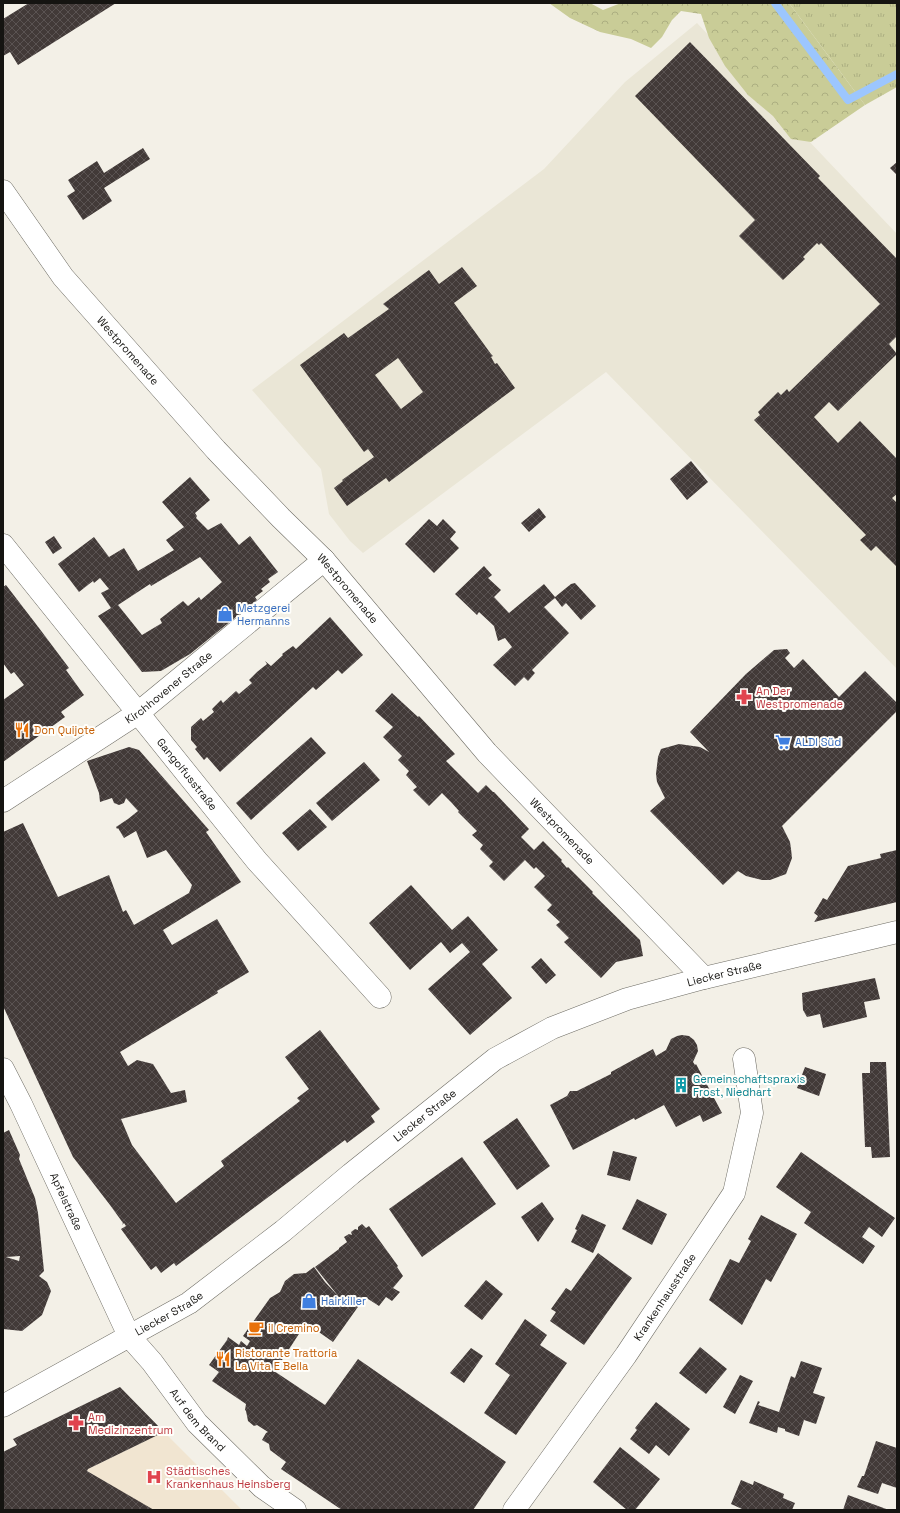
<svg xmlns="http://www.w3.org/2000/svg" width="900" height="1513" viewBox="0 0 900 1513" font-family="'Space Grotesk',sans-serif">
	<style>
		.built { fill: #eae6d6 }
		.medical { fill: #f1e5d1 }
		.grass { fill: url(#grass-tufts) }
		.forest { fill: url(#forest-crowns) }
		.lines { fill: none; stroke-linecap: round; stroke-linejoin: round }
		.stream { stroke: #9cc6fe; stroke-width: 8 }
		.building { fill: url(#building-cross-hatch); fill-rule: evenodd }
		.street-casing { stroke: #6e6c64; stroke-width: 23 }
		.street { stroke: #fff; stroke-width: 22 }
		.labels { text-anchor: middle; stroke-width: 4; stroke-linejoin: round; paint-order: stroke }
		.street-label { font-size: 11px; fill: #151411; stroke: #fffefa }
		.shop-label { font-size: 11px; fill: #366cbe; stroke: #fffefa; text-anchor: start }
		.health-label { font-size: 11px; fill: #be3a42; stroke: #fffefa; text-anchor: start }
		.food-label { font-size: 11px; fill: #c56008; stroke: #fffefa; text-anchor: start }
		.culture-label { font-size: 11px; fill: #0d838f; stroke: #fffefa; text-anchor: start }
	</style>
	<defs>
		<pattern id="grass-tufts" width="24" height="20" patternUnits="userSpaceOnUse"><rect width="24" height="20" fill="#c9cc97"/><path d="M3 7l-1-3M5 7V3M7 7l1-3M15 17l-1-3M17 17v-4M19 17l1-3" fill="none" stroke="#acae81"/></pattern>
		<pattern id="forest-crowns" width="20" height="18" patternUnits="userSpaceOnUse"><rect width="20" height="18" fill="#c9cc97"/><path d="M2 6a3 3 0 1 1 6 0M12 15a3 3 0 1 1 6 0" fill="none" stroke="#acae81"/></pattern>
		<pattern id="building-cross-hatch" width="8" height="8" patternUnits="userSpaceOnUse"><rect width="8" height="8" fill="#423a38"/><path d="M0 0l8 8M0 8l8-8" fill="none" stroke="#5a5352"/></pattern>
	</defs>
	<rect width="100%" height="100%" fill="#f3f0e7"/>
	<path class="built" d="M697 23 897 234V669L606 372 363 553 350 541 329 514 321 469 252 390 544 169 625 82Z"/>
	<path class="medical" d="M164 1432 242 1510H94L109 1484 87 1471 88 1469Z"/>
	<path class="grass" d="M789 3H897V87L865 105Z"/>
	<path class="forest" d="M549 3H590L603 10 621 3H789L865 105 811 142 791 139 773 116 748 95 725 66 709 38 701 14 681 11 672 20 662 37 651 48 631 39 600 32 570 18Z"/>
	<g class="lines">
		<path class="stream" d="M775 3 848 100 897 74"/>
	</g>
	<path class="building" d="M29 3H116L18 65 10 52 3 56V19Z
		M690 42 820 176 818 178 897 259V336L889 344 897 354 838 411 829 402 814 417 838 443 860 421 897 459V494L892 498 897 503V567L876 546 871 551 860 540 866 535 754 420 760 415 758 412 778 392 781 395 787 389 789 392 880 304 821 243 819 245 817 243 803 257 805 259 783 280 739 236 755 220 635 96Z
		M143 148 150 159 104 188 112 201 83 220 67 196 75 191 68 180 97 161 104 173Z
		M897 162V175L890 168Z
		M462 267 477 286 454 303 491 354 493 356 491 357 495 364 497 363 515 388 389 482 386 478 347 506 334 488 343 481 342 480 374 457 368 449 364 452 300 365 344 333 348 338 389 309 383 304 429 270 439 284ZM398 358 423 392 401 409 375 375Z
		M691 461 708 482 687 500 670 479Z
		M190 477 210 500 195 513 197 516 196 518 208 530 221 523 239 545 250 536 278 572 268 579 270 582 261 589 263 591 255 597 257 600 190 654 161 671 142 672 98 616 111 608 101 593 109 589 100 578 94 583 93 581 79 592 58 564 94 537 109 557 124 548 138 571 174 550 166 540 184 527 162 502ZM200 557 222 582 201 600 199 597 188 606 183 601 160 619 162 623 142 635 118 605 150 584 151 586Z
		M539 508 546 517 529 532 521 523Z
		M429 519 437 526 443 519 456 532 450 539 459 548 434 573 405 544Z
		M54 536 62 548 53 554 45 542Z
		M484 566 492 575 488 578 501 590 494 597 509 613 544 584 555 597 571 584 575 583 596 606 581 620 566 603 562 607 555 598 544 607 569 633 532 670 535 673 528 681 524 677 515 686 493 665 512 647 505 638 498 641 494 626 479 612 477 615 455 594Z
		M6 585 39 628 69 668 66 670 84 695 61 712 65 717 3 762V700L24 685 14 672 11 674 3 663V587Z
		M330 617 363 655 342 674 338 670 316 690 313 687 220 772 207 757 204 760 195 749 197 747 191 740V727L201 718 203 721 214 712 212 709 221 700 223 703 236 691 239 694 252 683 249 680 257 672 267 664 265 661 271 666 283 655 282 654 293 646 296 649Z
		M787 649 790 653 785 658 794 668 803 659 839 697 865 671 897 703V711L782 826 790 842 791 849 792 858 786 874 770 880H762L746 876 738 871 723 885 650 811 665 798 657 782 656 774 658 757 661 749 679 744 700 747 709 752 690 732 746 674 774 650Z
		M392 693 418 717 419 716 455 754 446 761 478 793 486 785 493 792H494L529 829 521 837 534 850 543 841 562 860 561 861 567 868 568 867 593 892 592 893 640 940 643 956 616 962 601 978 564 942 569 938 556 925 560 922 547 910 552 905 534 887 545 876 536 867 534 869 525 860 504 881 489 866 493 862 480 849 483 845 472 835 477 831 458 812 459 811 451 802 442 793 429 806 413 790 417 787 406 775 409 771 398 760 402 756 383 737 393 727 375 711Z
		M311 737 326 753 251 820 236 803Z
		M129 747 139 750 209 830 206 832 241 882 163 930 172 945 217 919 249 972 217 991 218 993 120 1052 128 1066 137 1060 153 1064 171 1093 185 1090 187 1102 121 1119 132 1145 176 1203 224 1166 221 1161 300 1101 297 1098 309 1089 285 1057 320 1030 380 1109 371 1116 375 1122 347 1143 345 1140 176 1266 174 1263 161 1273 156 1266 151 1270 121 1229 126 1226 124 1223 122 1225 123 1223 110 1205 73 1157 3 1006V832L23 823 58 897 109 875 123 912 126 910 134 925 189 893 192 885 166 850 147 858 136 831 124 838 118 828 117 829 116 827 128 819 138 811 126 798 124 803 119 805 114 803 112 798 100 802 99 793 87 761Z
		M364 762 380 780 332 821 316 803Z
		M310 809 327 827 298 851 282 833Z
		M897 850V902L814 922 818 916 814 913 823 898 827 900 848 866 881 858 880 854Z
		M411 885 452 930 468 916 498 950 482 964 512 998 470 1035 428 989 470 952 462 943 450 953 441 942 410 970 369 923Z
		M541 958 556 975 546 984 531 967Z
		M875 978 880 999 864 1002 867 1017 823 1028 820 1014 807 1017 803 1010 802 993Z
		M682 1035 689 1036 694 1040 697 1045 698 1051 693 1062 695 1065 696 1064 722 1113 703 1122 700 1115 676 1127 664 1105 635 1120 634 1118 573 1150 550 1105 567 1096 570 1091H577L611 1074V1072L653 1049 656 1056 666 1050 671 1039 677 1036Z
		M870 1062H886L890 1157 872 1158 871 1147H865L862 1073H870Z
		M805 1067 826 1074 819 1096 797 1088Z
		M517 1118 550 1166 517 1190 483 1142Z
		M9 1130 20 1155 19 1159 35 1198 38 1213 44 1271 39 1276 47 1282 51 1291 42 1315 22 1331 3 1329V1133ZM20 1256 19 1261 6 1257Z
		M613 1151 637 1157 630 1181 607 1175Z
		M801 1152 895 1218 882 1237 869 1227 862 1237 875 1246 863 1264 804 1223 811 1212 776 1187Z
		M462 1157 496 1204 422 1257 389 1209Z
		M637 1199 667 1214 652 1245 622 1229Z
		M542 1202 554 1219 538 1242 521 1217Z
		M582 1214 606 1225 593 1253 571 1242 577 1230 575 1229Z
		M761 1215 797 1234 771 1282 766 1279 742 1325 709 1300 730 1259 739 1263 751 1241 748 1239Z
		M362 1224 366 1228 369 1226 398 1266 397 1267 403 1276 393 1288 400 1292 392 1301 386 1297 379 1306 365 1297 333 1342 306 1323 282 1360H279V1364L274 1371 325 1405 358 1359 506 1462 473 1510H342L281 1469 286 1462 270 1450 269 1444 262 1440 266 1433 268 1432 257 1425 254 1426 248 1421 246 1411 245 1410 246 1404 212 1381 219 1372 209 1365 227 1340 228 1337 239 1345 241 1341 247 1346 250 1341 243 1336 270 1298 280 1292 285 1281 294 1274 306 1273 314 1267 325 1282 339 1297 315 1267 339 1249V1248L347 1242 344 1237 349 1234 352 1235 351 1232 355 1229 358 1230V1227Z
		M598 1253 632 1278 584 1345 550 1321 556 1312 551 1309 566 1288 571 1291Z
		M486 1280 503 1294 482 1320 464 1306Z
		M525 1319 547 1335 540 1345 567 1363 516 1435 484 1413 510 1375 495 1364Z
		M700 1347 727 1369 706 1394 679 1373Z
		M471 1348 483 1356 464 1383 450 1373Z
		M801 1361 822 1368 813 1393 825 1397 816 1424 804 1420 799 1436 785 1431V1429L778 1427 777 1433 749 1423 758 1401 760 1402 758 1405 779 1412 791 1376 795 1378Z
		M740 1375 753 1381 735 1414 723 1407Z
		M120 1387 164 1432 88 1469 87 1471 154 1510H3V1452L17 1445 13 1439Z
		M656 1402 690 1429 669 1456 656 1445 649 1454 630 1439 637 1430 635 1428Z
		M876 1441 897 1448V1488L882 1483 878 1494 857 1487 862 1476H864Z
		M620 1447 660 1479 635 1510H627L593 1482Z
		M741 1480 753 1485 754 1481 784 1494 783 1498 795 1503 792 1510H742V1509L731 1504Z
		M848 1495 889 1510H843Z"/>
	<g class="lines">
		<defs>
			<g id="street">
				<path id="s1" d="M3 191 63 277 216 450 281 518 324 560 487 753 704 978"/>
				<path id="s2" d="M3 545 257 861 380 997"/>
				<path id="s3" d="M3 801 138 713 324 560"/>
				<path id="s4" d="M3 1069 21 1104 129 1336 152 1362 197 1423 262 1487 295 1510"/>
				<path id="s5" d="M3 1406 189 1303 283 1231 351 1174 495 1059 552 1028 627 999 704 978 897 932"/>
				<path id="s6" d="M514 1510 626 1355 734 1193 752 1113 744 1059"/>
			</g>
		</defs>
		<use href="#street" class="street-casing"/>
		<use href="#street" class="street"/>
	</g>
	<defs>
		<symbol id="shop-bare" viewBox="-9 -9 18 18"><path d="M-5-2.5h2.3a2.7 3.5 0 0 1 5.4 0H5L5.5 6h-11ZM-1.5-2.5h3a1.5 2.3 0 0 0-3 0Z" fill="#3f7fe0" stroke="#fffefa" stroke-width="2.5" paint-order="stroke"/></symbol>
		<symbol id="pharmacy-bare" viewBox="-9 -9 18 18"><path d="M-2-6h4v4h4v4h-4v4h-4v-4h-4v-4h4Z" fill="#e0444e" stroke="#fffefa" stroke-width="2.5" paint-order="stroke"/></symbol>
		<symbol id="restaurant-bare" viewBox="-9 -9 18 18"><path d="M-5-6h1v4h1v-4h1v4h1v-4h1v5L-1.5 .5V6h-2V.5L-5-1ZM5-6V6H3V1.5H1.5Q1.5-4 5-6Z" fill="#e8710a" stroke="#fffefa" stroke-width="2.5" paint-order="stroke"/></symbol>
		<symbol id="supermarket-bare" viewBox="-9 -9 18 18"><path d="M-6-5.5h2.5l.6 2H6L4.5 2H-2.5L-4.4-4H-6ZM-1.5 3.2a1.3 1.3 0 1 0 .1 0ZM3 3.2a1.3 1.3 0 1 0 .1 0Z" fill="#3f7fe0" stroke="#fffefa" stroke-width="2.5" paint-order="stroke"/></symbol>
		<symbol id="building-bare" viewBox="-9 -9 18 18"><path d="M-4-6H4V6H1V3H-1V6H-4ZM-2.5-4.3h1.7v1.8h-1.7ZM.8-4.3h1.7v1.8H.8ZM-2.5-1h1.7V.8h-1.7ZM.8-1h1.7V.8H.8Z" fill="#0f9aa8" stroke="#fffefa" stroke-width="2.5" paint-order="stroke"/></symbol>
		<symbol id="cafe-bare" viewBox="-9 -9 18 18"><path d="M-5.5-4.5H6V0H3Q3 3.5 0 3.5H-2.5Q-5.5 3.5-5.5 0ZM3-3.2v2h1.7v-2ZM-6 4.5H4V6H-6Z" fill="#e8710a" stroke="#fffefa" stroke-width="2.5" paint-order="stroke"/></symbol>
		<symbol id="hospital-bare" viewBox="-9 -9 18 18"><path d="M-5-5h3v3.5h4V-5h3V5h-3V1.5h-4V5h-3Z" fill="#e0444e" stroke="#fffefa" stroke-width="2.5" paint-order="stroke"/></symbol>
	</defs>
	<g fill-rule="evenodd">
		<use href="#shop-bare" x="214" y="603" width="22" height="22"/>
		<use href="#pharmacy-bare" x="733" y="686" width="22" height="22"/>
		<use href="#restaurant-bare" x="11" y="719" width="22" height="22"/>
		<use href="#supermarket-bare" x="772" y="731" width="22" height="22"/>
		<use href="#building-bare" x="670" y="1074" width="22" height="22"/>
		<use href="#shop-bare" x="298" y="1290" width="22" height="22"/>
		<use href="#cafe-bare" x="245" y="1317" width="22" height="22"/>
		<use href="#restaurant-bare" x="212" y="1348" width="22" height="22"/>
		<use href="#pharmacy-bare" x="65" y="1412" width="22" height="22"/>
		<use href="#hospital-bare" x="143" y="1466" width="22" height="22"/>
	</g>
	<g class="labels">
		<g class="street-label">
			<text dy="4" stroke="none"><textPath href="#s1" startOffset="203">Westpromenade</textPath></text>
			<text dy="4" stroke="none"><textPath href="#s1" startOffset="527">Westpromenade</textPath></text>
			<text dy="4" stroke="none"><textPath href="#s3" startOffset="201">Kirchhovener Straße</textPath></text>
			<text dy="4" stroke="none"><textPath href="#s2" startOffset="294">Gangolfusstraße</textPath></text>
			<text dy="4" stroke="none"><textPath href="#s1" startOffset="851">Westpromenade</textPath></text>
			<text dy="4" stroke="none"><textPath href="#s5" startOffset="850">Liecker Straße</textPath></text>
			<text dy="4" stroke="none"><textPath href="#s5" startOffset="514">Liecker Straße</textPath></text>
			<text dy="4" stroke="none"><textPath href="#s4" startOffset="147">Apfelstraße</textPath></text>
			<text dy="4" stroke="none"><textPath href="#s6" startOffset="261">Krankenhausstraße</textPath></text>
			<text dy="4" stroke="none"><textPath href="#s5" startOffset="190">Liecker Straße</textPath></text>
			<text dy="4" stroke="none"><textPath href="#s4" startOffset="404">Auf dem Brand</textPath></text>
		</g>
		<g class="shop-label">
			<text x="237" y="612">Metzgerei<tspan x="237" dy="13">Hermanns</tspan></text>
			<text x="795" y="746">ALDI Süd</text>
			<text x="321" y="1305">Hairkiller</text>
		</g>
		<g class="health-label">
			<text x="756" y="695">An Der<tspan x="756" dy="13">Westpromenade</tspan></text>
			<text x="88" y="1421">Am<tspan x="88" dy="13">Medizinzentrum</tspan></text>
			<text x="166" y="1475">Städtisches<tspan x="166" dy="13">Krankenhaus Heinsberg</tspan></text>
		</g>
		<g class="food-label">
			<text x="34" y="734">Don Quijote</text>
			<text x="268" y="1332">il Cremino</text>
			<text x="235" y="1357">Ristorante Trattoria<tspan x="235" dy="13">La Vita E Bella</tspan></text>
		</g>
		<g class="culture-label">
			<text x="693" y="1083">Gemeinschaftspraxis<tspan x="693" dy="13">Frost, Niedhart</tspan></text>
		</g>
	</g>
	<rect width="900" height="1513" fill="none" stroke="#151411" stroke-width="8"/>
</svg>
